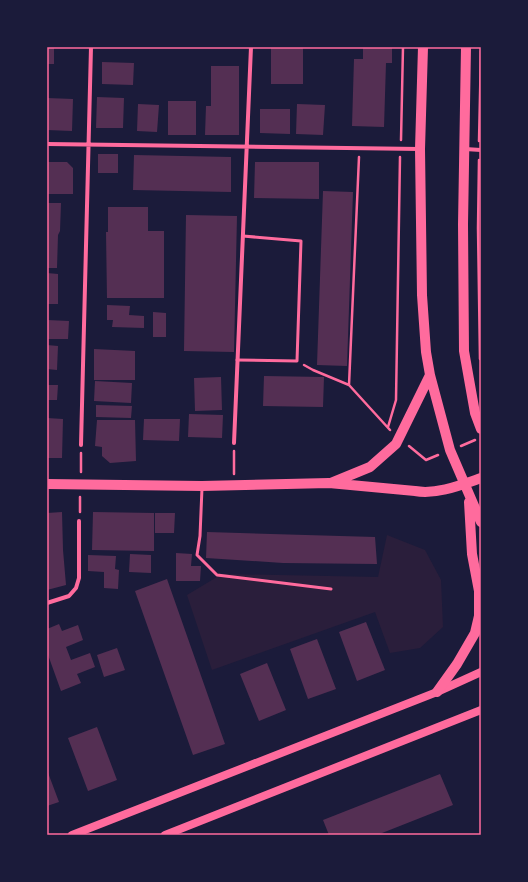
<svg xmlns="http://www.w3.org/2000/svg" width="528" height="882" viewBox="0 0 528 882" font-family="'Roboto Condensed',sans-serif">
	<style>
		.green { fill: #2a1e3b }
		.building { fill: #542f53 }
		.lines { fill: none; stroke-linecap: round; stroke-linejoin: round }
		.path { stroke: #ff6b9d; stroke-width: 2.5 }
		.service { stroke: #ff6b9d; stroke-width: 3 }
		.minor { stroke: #ff6b9d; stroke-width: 4 }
		.secondary { stroke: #ff6b9d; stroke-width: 8 }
		.primary { stroke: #ff6b9d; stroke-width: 10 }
		.neatline { fill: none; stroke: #ff6b9d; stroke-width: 1.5 }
	</style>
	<rect width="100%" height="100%" fill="#1b1b3a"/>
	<path class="green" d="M387 535 425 550 441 580 443 627 420 648 390 653 375 612 212 670 187 595 222 574 378 577Z"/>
	<path class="building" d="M47 47H54V64H47Z
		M271 47H303V84H271Z
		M363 47H392V63H386L384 127 352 126 354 59H363Z
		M102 62 134 63 133 85 102 84Z
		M211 66H239V135H205L206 106H211Z
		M97 97 124 98 123 128H96Z
		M47 98 73 99 72 131 47 130Z
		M168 101H196V135H168Z
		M138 104 159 105 157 132 137 131Z
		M297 104 325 105 323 135 296 134Z
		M260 109H290V134L260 133Z
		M98 154H118V173H98Z
		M134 155 231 157V192L133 190Z
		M47 162H67L73 168V194H47Z
		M255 162H319V199L254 198Z
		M323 191 353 192 347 366 317 365Z
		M47 203H61L60 231 58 235 57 268H47Z
		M108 207H148V231H164V298H107L106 232H108Z
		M186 215 237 216 234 352 184 351Z
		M47 273 58 274V304H47Z
		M107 305 130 306 129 315 144 316V328L112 327 113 320H107Z
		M153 312 166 313V337H153Z
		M47 320 69 321 68 339H47Z
		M47 345 58 346 57 370 47 369Z
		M94 349 135 351V380H94Z
		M264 376 324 377 323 407 263 406Z
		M221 377 222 410 195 411 194 378Z
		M95 381 132 383 131 403 94 401Z
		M47 385H58L57 400H47Z
		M96 405 132 406 131 418 96 417Z
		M189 414 223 415 222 438 188 437Z
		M47 418 63 419 62 458H47Z
		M144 419H180L179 441 143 440Z
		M97 420H135L136 461 110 463 102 456V447L95 446Z
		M62 512 63 550 66 585 47 590V513Z
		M93 512 154 513V551L92 550Z
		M155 513H175L174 533H155Z
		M207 532 375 537 377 564 283 563 206 558Z
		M176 553 192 554 191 566H201L200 581H176Z
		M130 554 151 555V573L129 572Z
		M88 555 116 556 115 569 119 570 118 589 104 588V572L88 571Z
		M167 579 225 744 193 755 135 591Z
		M366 622 385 670 357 681 339 632Z
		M59 624 62 631 78 625 83 640 66 647 71 660 90 653 95 667 77 674 81 683 61 691 47 652V629Z
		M317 639 336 689 308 699 290 649Z
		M117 648 125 670 104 677 97 655Z
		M267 663 286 710 259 721 240 674Z
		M97 727 117 780 88 791 68 738Z
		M47 770 59 802 47 806Z
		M440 774 453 805 377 835H329L323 820Z"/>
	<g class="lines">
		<path class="path" d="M401 140 403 47
			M479 141 481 51
			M359 157 349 385 390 430
			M479 160 478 228 480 359
			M304 365 313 370 349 385
			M388 427 396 400 400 157
			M409 446 426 460 438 455
			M461 446 475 440
			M234 451V474
			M81 472V453
			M80 512V497"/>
		<path class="service" d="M237 360 297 361 301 241 243 236
			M202 488 200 536 197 555 217 575 331 589"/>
		<path class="minor" d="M47 144 420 149
			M465 149 481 150
			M234 443 251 47
			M81 445 91 47
			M47 603 69 596 76 588 79 578V521"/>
		<path class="secondary" d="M72 835 437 692 481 672
			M165 835 481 710"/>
		<path class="primary" d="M423 47 420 149 422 295 426 352 430 375 450 450 481 522
			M466 47 463 224 464 351 475 413 481 429
			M331 483 370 467 396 444 430 375
			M47 484 202 486 329 483 415 491C436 495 461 485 481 478
			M437 692 457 664 475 633 479 616V591L472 554 469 502"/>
	</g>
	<rect width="528" height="882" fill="none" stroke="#1b1b3a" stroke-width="96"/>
	<rect x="48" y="48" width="432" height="786" class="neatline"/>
</svg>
